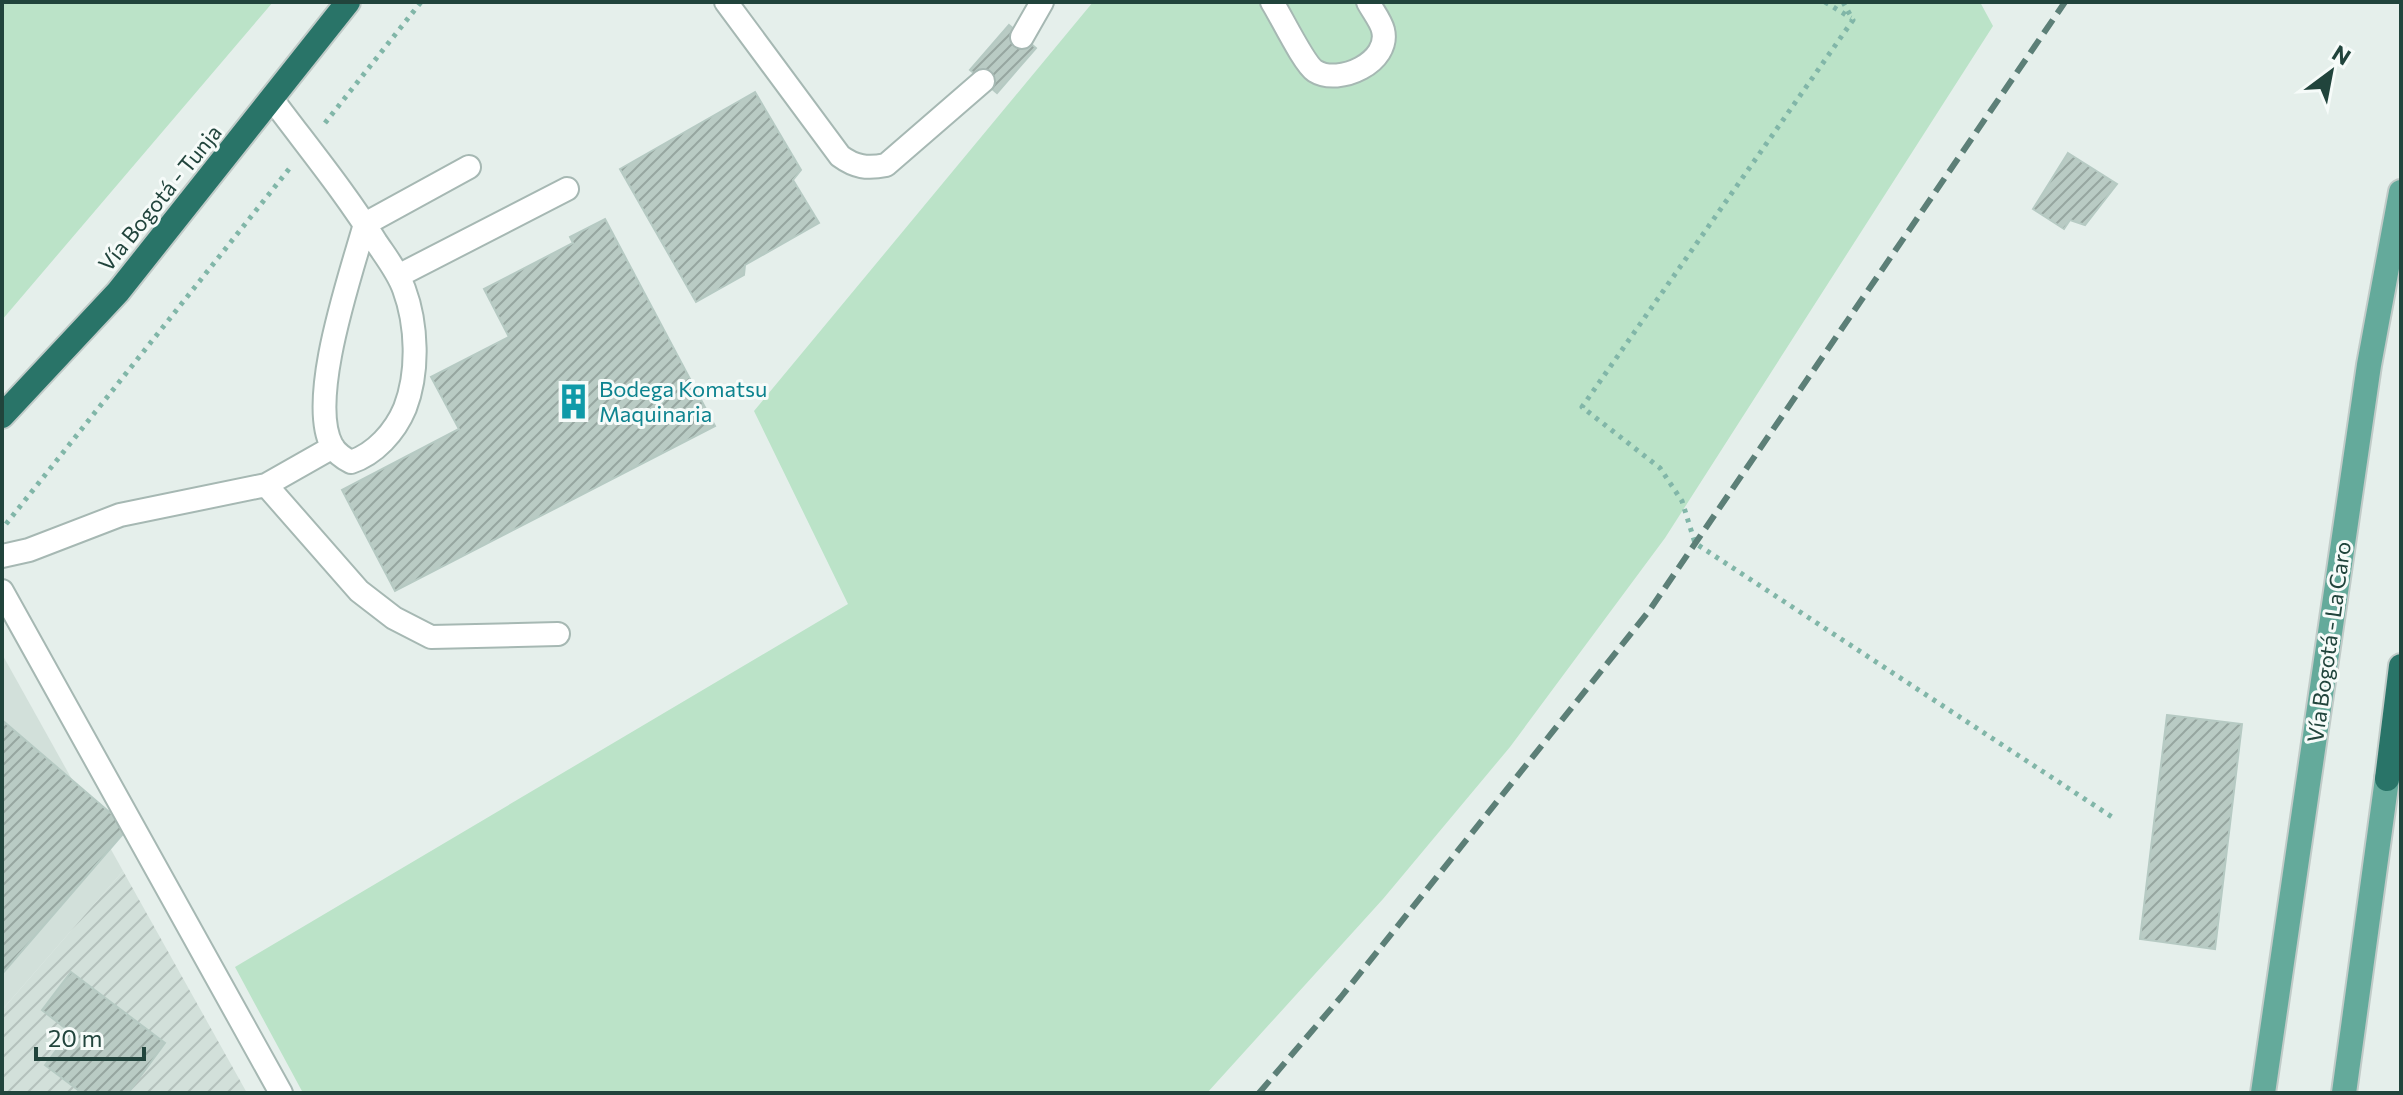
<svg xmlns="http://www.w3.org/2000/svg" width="2403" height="1095" viewBox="0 0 2403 1095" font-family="Commissioner,sans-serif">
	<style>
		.built { fill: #d2e0da }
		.industrial { fill: url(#industrial-furrows) }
		.green { fill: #bbe3c8 }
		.building { fill: url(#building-hatch); stroke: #b6cac3; stroke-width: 2 }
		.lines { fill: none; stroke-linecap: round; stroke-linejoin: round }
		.lane-casing { stroke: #a6b8b3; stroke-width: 26 }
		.primary-casing { stroke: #c1cbc8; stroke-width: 28 }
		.highway-casing { stroke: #c1cbc8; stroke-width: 28 }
		.path { stroke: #81b6a8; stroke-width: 5; stroke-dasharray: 4 6; stroke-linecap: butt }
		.lane { stroke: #fff; stroke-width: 22 }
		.primary { stroke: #64aa9b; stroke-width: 24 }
		.highway { stroke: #297468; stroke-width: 24 }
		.rail { stroke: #5c7f77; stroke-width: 6; stroke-dasharray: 16 8; stroke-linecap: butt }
		.labels { text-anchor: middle; stroke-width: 6; stroke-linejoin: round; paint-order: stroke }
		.street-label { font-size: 22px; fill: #21443c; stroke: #f6fbf9 }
		.culture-label { font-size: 22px; fill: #0d838f; stroke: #f6fbf9; text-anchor: start }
	</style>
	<defs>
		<pattern id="industrial-furrows" width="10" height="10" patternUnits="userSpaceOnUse" patternTransform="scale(2)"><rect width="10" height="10" fill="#d2e0da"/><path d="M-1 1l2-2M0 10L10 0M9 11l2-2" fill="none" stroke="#b4c1bc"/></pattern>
		<pattern id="building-hatch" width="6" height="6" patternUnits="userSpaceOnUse" patternTransform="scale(2)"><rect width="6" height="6" fill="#b9cbc4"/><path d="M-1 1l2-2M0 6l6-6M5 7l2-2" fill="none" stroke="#96a6a0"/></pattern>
	</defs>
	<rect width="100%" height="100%" fill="#e5efeb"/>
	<path class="built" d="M2 654 123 871 2 1010Z"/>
	<path class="industrial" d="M123 871 247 1093H2V1010Z"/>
	<path class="green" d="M2 2H273L2 320Z
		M1093 2H1980L1993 26 1665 538 1510 747 1383 899 1207 1093H303L235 967 848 604 754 411Z"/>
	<path class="building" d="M1009 25 1036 48 997 93 970 70Z
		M755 92 801 170 793 180 819 223 745 265 744 275 696 302 620 169Z
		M2068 153 2117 184 2085 225 2070 220 2064 229 2033 209Z
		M605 219 715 426 395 591 342 490 459 429 431 377 509 337 484 289 573 243 570 237Z
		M2167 715 2242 724 2215 949 2140 939Z
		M2 720 128 828 2 974Z
		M71 972 165 1043 128 1093H82L45 1065 70 1032 42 1010Z"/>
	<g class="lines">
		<defs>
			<path id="lane" d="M726 2 840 156C855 167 867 169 886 165L983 81
				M1272 2C1281 16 1304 64 1315 71 1339 86 1391 62 1383 30 1381 21 1372 10 1368 2
				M1022 37 1042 2
				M272 99C307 146 345 192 376 242 386 257 398 272 404 289 417 324 419 372 405 408 395 432 375 454 351 462 343 458 337 454 332 446 307 400 351 274 365 224L469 167
				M398 276 567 189
				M266 485 359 591 394 618 431 637 558 634
				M2 556 29 550 120 515 266 485 333 447
				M2 591 281 1093"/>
			<path id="primary" d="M2263 1093 2369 365 2401 192
				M2344 1093 2387 779 2392 759"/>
			<path id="highway" d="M2 416 118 292 348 2
				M2387 779 2401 666"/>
		</defs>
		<use href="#lane" class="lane-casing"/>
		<use href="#primary" class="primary-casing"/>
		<use href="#highway" class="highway-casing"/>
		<path class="path" d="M1825 2 1851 18
			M1843 2 1853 20 1582 407 1660 468 1682 501 1695 543 2112 817
			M325 123 421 2
			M6 524 289 169"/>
		<use href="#lane" class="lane"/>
		<use href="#primary" class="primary"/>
		<use href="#highway" class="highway"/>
		<path class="rail" d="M1259 1093 1341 997 1649 611 2065 2"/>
	</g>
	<defs>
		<symbol id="building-bare" viewBox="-9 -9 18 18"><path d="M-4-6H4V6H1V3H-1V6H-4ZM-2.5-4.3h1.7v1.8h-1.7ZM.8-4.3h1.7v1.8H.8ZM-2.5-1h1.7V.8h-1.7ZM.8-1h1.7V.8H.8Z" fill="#0f9aa8" stroke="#f6fbf9" stroke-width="2.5" paint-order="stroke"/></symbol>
	</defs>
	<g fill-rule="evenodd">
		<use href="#building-bare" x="548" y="376" width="51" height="51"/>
	</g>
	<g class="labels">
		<g class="street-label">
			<text transform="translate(160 198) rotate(-51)" y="8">Vía Bogotá - Tunja</text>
			<text transform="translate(2329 642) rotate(-82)" y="8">Vía Bogotá - La Caro</text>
		</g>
		<g class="culture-label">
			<text x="599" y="397">Bodega Komatsu<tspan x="599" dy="25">Maquinaria</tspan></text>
		</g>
	</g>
	<rect width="2403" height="1095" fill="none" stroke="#21443c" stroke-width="8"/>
	<g transform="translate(2331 72) rotate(32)" stroke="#f6fbf9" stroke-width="6" paint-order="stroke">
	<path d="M0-6L14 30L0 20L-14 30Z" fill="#21443c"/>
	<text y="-12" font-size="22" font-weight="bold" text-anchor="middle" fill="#21443c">N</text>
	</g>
	<path d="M36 1047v12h108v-12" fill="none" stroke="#21443c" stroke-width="4"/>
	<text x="48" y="1047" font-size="24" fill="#21443c" stroke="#f6fbf9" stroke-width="6" paint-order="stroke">20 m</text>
</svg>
